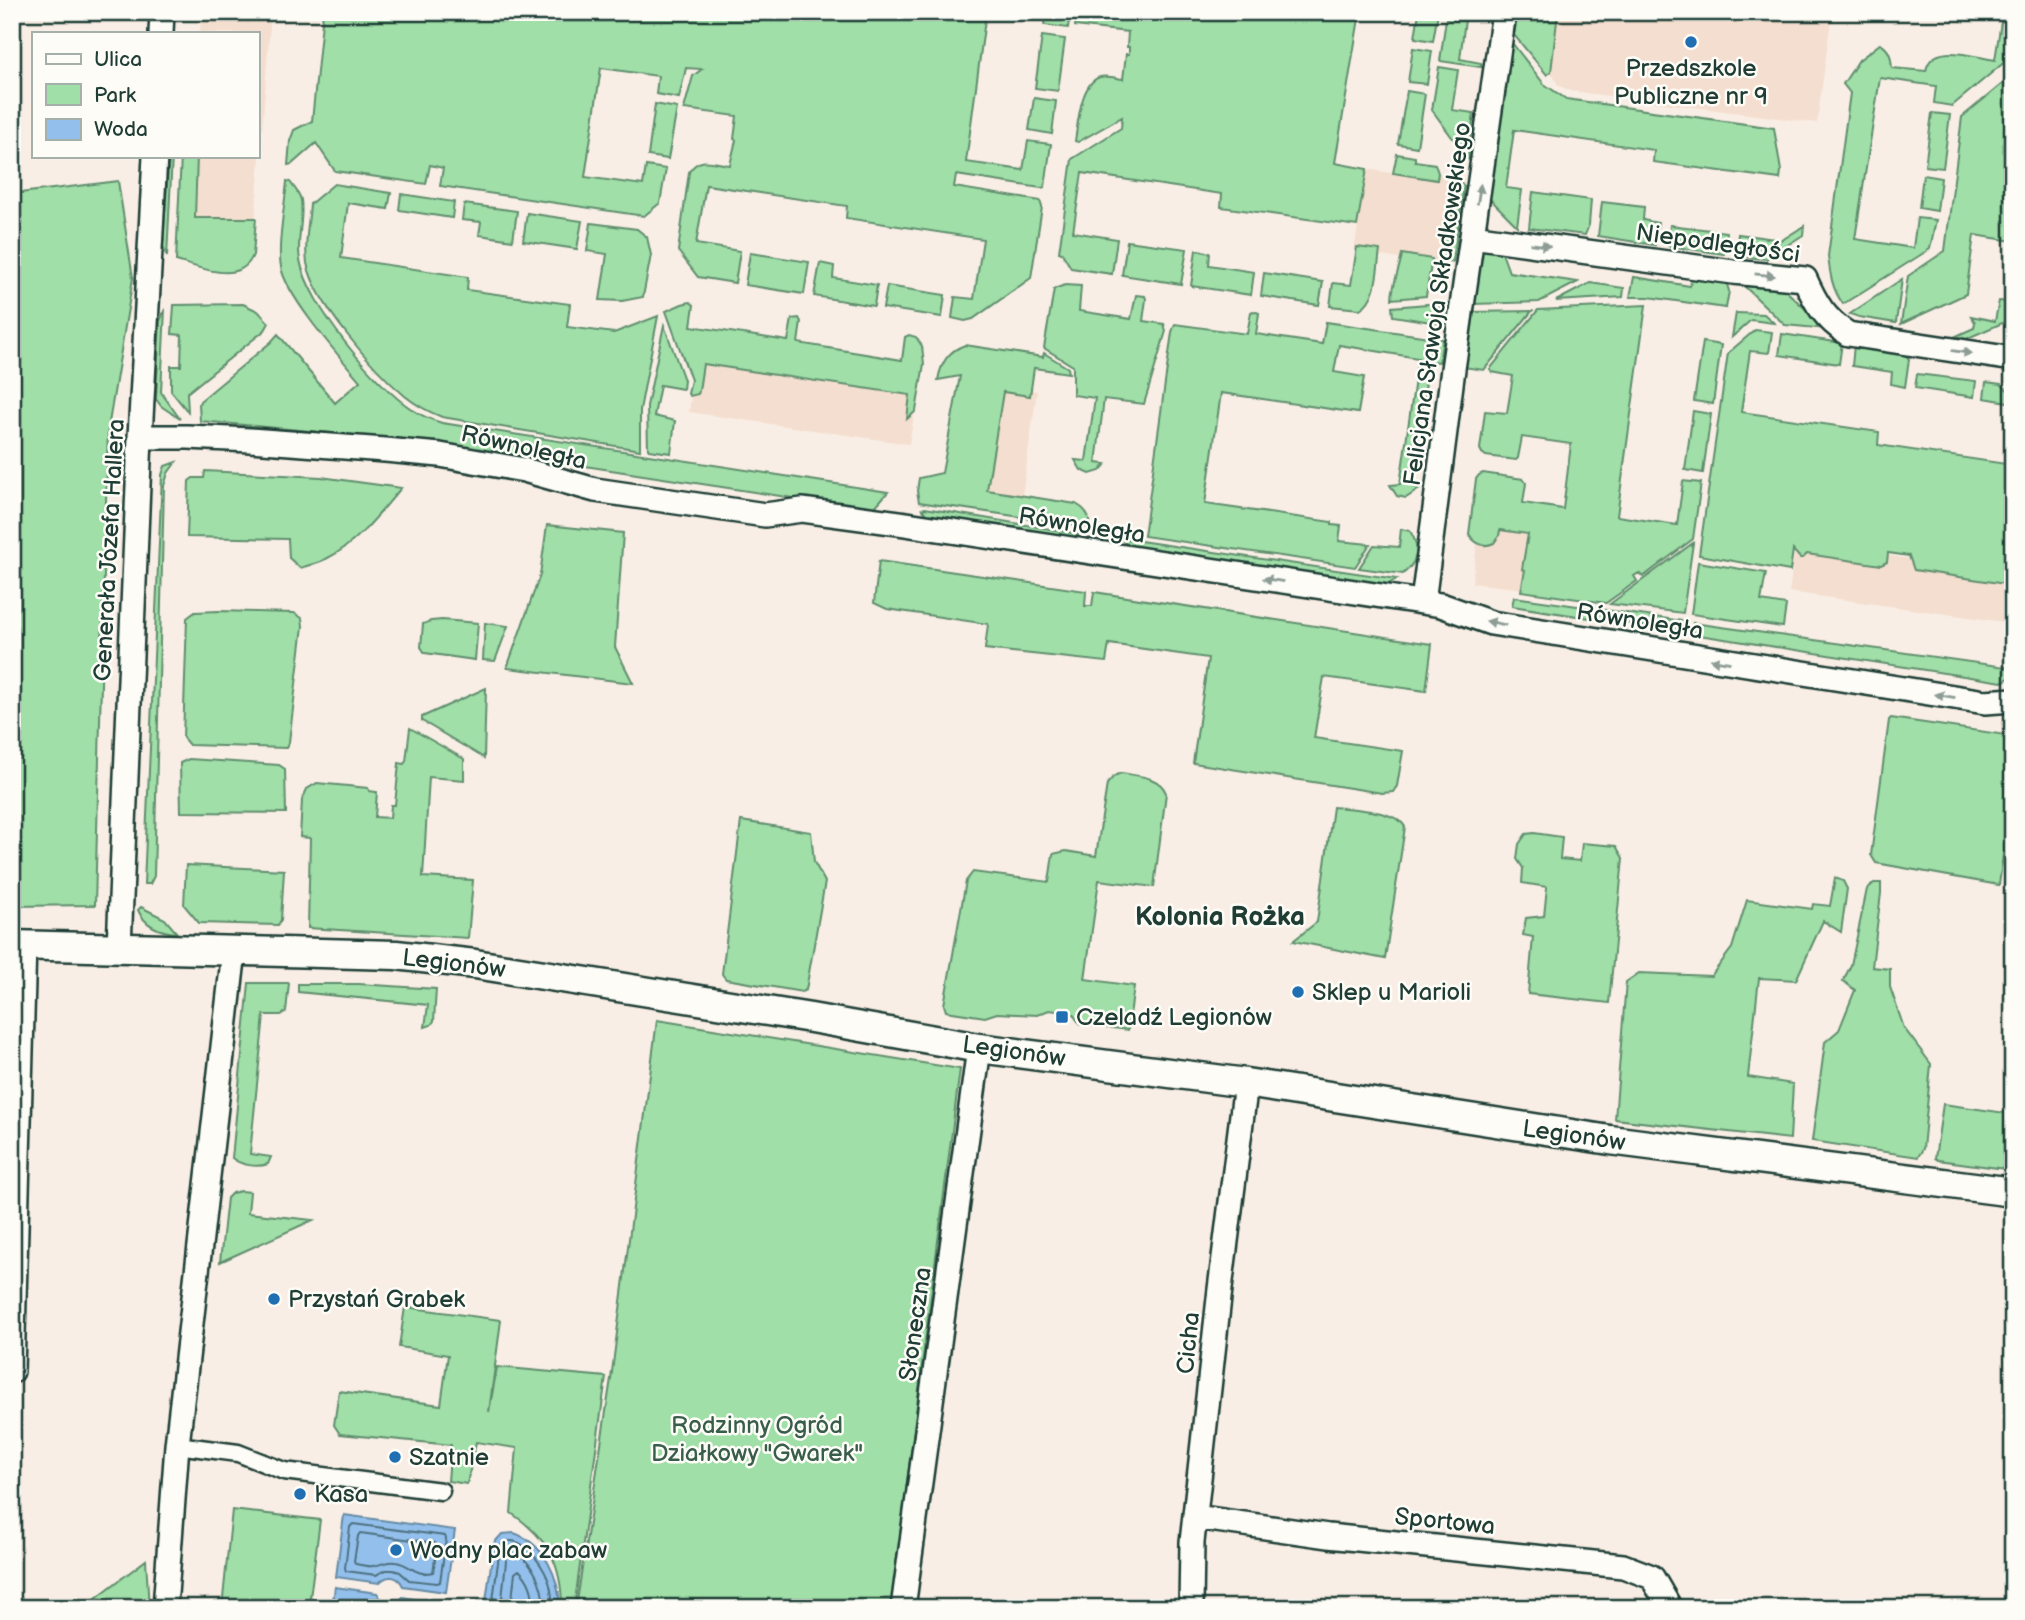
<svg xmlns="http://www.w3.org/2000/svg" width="2025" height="1620" viewBox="0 0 2025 1620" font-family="'Balsamiq Sans',sans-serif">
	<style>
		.built { fill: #f4decf }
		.green { fill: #a0dfa8; stroke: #608e6e; stroke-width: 2 }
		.water { fill: #93bfed; stroke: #658ba3; stroke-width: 2 }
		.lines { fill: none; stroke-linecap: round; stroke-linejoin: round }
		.shore { stroke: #4d717e; stroke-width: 2 }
		.pedestrian-casing { stroke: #1f3d34; stroke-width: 21 }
		.minor-casing { stroke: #1f3d34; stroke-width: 28 }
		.tertiary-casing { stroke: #1f3d34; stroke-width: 33 }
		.pedestrian { stroke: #fdfcf7; stroke-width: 16 }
		.minor { stroke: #fdfcf7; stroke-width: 23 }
		.tertiary { stroke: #fdfcf7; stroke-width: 28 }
		.oneway { fill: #8e9c96 }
		.poi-dot { fill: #1f6fb2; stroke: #fdfcf7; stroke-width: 2.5 }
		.labels { text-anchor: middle; stroke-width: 5; stroke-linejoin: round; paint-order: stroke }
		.poi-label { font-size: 24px; fill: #1f3d34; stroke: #fdfcf7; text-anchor: start }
		.street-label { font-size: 24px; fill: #1f3d34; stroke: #fdfcf7 }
		.park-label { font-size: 24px; fill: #395d4b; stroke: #fdfcf7 }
		.neighbourhood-label { font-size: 26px; font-weight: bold; fill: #1f3d34; stroke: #fdfcf7 }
	</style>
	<rect width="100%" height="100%" fill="#f9eee5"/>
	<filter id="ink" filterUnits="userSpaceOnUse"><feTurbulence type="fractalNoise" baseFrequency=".0143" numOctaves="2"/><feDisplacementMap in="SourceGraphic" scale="14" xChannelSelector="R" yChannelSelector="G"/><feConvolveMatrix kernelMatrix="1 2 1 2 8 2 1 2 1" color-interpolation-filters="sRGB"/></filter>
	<g filter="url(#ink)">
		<path class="built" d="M201 12H271L254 237 195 236 197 156H257V33H200Z
			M1558 12H1832L1817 123 1570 91 1558 85 1551 72Z
			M1367 169 1436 180 1438 173 1464 178 1450 268 1354 251Z
			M698 344 921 375 909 444 689 412Z
			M996 386 1037 391 1021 503 981 497Z
			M1480 518 1540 525 1532 590 1472 583Z
			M1796 543 2013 573V612L2011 623 1789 592Z"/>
		<path class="green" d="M323 12H986L966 162 1023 170 1028 141 1051 144 1045 187 1041 188 956 175 954 187 1040 201 1042 207 1031 278 973 319 965 321 952 318 955 297 974 299 983 239 846 218 847 206 706 185 696 244 740 251 735 283 698 277 678 251 689 172C699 155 713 163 730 165L736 140 734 139 737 116 684 109 693 76 702 69 686 68 679 98 656 94 658 76 601 68 585 177 643 185 646 166 666 169 660 203 644 216 440 186 443 168 430 165 426 184 335 171 316 143 292 164 288 165 290 141 294 130 312 121Z
			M1046 12H1070L1068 28 1044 25Z
			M1077 12H1360L1335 163 1367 169 1357 226 1221 207 1222 194 1082 173 1073 232 1117 239 1112 274 1071 268 1062 253 1059 252 1072 159 1121 128 1122 117 1078 142 1075 141C1078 124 1080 83 1100 77 1106 75 1116 78 1123 79L1126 54H1129V47H1127L1128 32 1075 26Z
			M1419 12H1438L1433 41 1415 38Z
			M1447 12H1466L1460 59 1481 63V67L1440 61Z
			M1518 12H1558L1551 72 1547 75 1514 35Z
			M2002 15 2013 17V55L1952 106 1934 103 1936 86 1880 78 1855 239 1913 248 1917 218 1936 220 1930 249 1843 304C1832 289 1830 274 1828 256L1850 93 1843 84 1859 60 1880 44C1890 49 1891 57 1892 68L1926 71C1931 41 1973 57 1995 60Z
			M1042 36 1065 39 1058 91 1035 88Z
			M1509 39 1544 84 1566 99 1774 128 1781 171 1780 179 1653 162 1654 150 1514 130 1506 188 1522 190 1517 226 1488 197Z
			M1413 48 1432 51 1427 84 1408 82Z
			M1439 67 1458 70 1452 110 1474 113 1468 159 1432 110Z
			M2013 75V241L1974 235 1966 294 1901 324 1908 276 1945 251 1962 117Z
			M1407 91 1425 94 1417 147 1398 144Z
			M1034 98 1056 101 1052 134 1029 130Z
			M655 104 677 108 668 159 648 156Z
			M1932 113 1950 115 1943 168 1925 166Z
			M1397 154 1415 157V161L1435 164 1438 173 1437 180 1393 173Z
			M169 156H172L167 257 163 246Z
			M181 156H197L195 218H256L253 255C241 286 199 267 176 261Z
			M1923 175 1941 178 1937 211 1919 208Z
			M1455 176 1464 186 1453 262 1440 260 1446 230 1450 227 1453 210 1450 205Z
			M118 181 133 278 108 429 95 905 12 906V194Z
			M287 181 290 182C294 187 300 194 301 200 304 220 296 241 300 260 308 304 375 386 413 410 422 416 432 420 442 423L888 492 874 508 865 509 422 441 200 421 199 404 200 401 271 342 278 334 335 403 360 381C339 356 286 296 281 267 277 246 285 204 287 181Z
			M334 184 391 193 388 209 348 203 341 258 468 277 467 290 570 304 567 327 614 333 658 316 640 410V450L442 417C429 412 416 405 405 396 374 370 315 303 307 263 304 244 309 222 310 204Z
			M1533 192 1591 200 1589 225 1585 235 1529 228Z
			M401 194 454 202 452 218 399 210Z
			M1602 202 1644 207 1643 220 1658 223 1655 245 1598 236Z
			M464 204 517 211 513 240 479 235 481 222 462 220Z
			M527 213 582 221 577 249 523 241Z
			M591 223 637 229 647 237 651 255 643 297 622 301 600 300 607 254 587 251Z
			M1670 225 1727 232 1724 254 1668 246Z
			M1804 226 1803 235 1766 259 1736 256 1738 234 1782 240Z
			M1127 241 1187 249 1181 284 1122 275Z
			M1357 247 1380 250C1377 269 1378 299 1360 309L1330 306 1333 283 1351 285Z
			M1496 247 1502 253 1509 272 1578 282 1539 302 1472 304 1478 256 1486 249Z
			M1196 250 1210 253 1209 265 1254 272 1251 295 1191 286Z
			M750 253 809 262 804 294 745 285Z
			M1402 254 1432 259 1426 296 1392 299C1392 285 1400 268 1402 254Z
			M820 263 834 266 833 278 877 285 874 306 814 296Z
			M1264 273 1323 282 1319 305 1261 296Z
			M1692 274 1725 278 1729 291 1726 308 1648 297H1630L1634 277 1690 286Z
			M1902 279 1896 323 1859 317 1850 314Z
			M1746 282 1784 289 1827 329 1785 325 1743 285Z
			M1590 283 1624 288 1623 297 1556 301Z
			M1065 285 1081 286 1079 311 1131 319 1136 295 1145 296 1146 299 1143 321 1164 324 1166 331 1144 404 1104 399 1096 463 1106 464 1100 471 1090 474 1081 470 1075 460 1086 461 1095 398 1073 395V366L1044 348 1054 289Z
			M887 286 945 295 942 317 883 308Z
			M1999 301 2009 302 2007 321 1968 338 1956 336 1974 328 1975 322 1971 316 1995 321Z
			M690 302 694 305 691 326 788 341 792 319 799 318 801 322 798 343 902 360 905 337 909 335 916 337 922 346 924 364 916 411 907 419 910 395 703 364 699 391 698 394 690 396 688 394 691 380 666 311 682 304Z
			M243 304 258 311 269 323 265 330 187 393 188 412 171 391V366H181L182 335 172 334 174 305Z
			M1427 304 1446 308 1444 324 1393 316 1392 307Z
			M1646 305 1617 516 1677 525 1683 481 1701 483 1693 539 1643 577 1639 573 1634 576 1637 581 1606 603 1521 591 1525 570 1522 569 1528 534 1500 530 1499 536 1494 543C1483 548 1475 544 1469 534L1476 479 1479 475 1483 473 1523 479 1526 483 1523 503 1563 509 1571 444 1522 437 1518 458 1516 460 1486 456 1482 453 1480 449 1485 411 1507 413 1513 376 1492 372 1490 369 1538 310Z
			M165 309 161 392 180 419 161 406 156 399 160 321Z
			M1253 311 1259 313 1256 334 1322 344 1326 322 1443 339 1439 362 1429 361 1411 486 1421 488 1406 498 1397 496 1390 485 1400 484 1418 358 1339 345 1334 372 1364 377 1358 413 1221 393 1205 504 1332 522V525L1341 526 1339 541 1370 544 1355 567 1144 536 1172 332 1175 324 1247 334 1251 312Z
			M1532 311 1484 370 1463 367 1470 312Z
			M1736 313 1764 314 1774 323 1751 320 1732 337Z
			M664 325 684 380 683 389 660 385 654 416 675 421 671 453 649 450 648 449 647 406Z
			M1755 330 1772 332 1769 353 1750 351 1741 412 1879 432 1878 445 2013 465V612L2008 611 2012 585 1914 570 1909 556 1888 553 1887 562 1881 565 1807 554 1803 558H1800L1793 550 1790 571 1699 555 1728 353Z
			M1782 334 1842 343 1839 364 1779 355Z
			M1703 342 1721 345 1713 404 1694 401Z
			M965 345 1043 357 1044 353 1068 368 1069 373 1034 368 1030 396 1003 392 987 490 1076 504C1085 509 1092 516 1088 527L919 502 917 491 919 478 942 473 960 376 938 380C941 363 948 351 965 345Z
			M1854 345 1902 351 1909 359 1905 387 1891 384 1892 372 1852 366Z
			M1917 374 1976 381 1974 397 1915 388Z
			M1986 382 2001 384 2013 395V403L1984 398Z
			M1693 411 1711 414 1703 473 1685 470Z
			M176 462 168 473 164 486 154 876 150 884H144L162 475 165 466Z
			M205 471 321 477 401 488C379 514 357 544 326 559 319 563 308 565 300 568L289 558 288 539 187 537 189 481 193 478H204Z
			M925 508 1080 534 1071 539 929 516 922 509Z
			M547 525 623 533 615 647 633 683 507 668 540 575Z
			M1401 529 1410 531C1421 548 1418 562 1403 574L1359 568 1374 545 1399 547Z
			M1120 538 1397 579 1385 586 1129 546Z
			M1693 543 1683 613 1610 604Z
			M879 561 1086 591 1085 606H1092L1094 592 1432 644 1426 691 1324 677 1314 738 1403 751 1397 786 1393 792 1382 793 1193 763 1208 658 1109 644 1106 662 985 649 988 624 887 609 874 603Z
			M1698 562 1766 573 1761 601 1786 605 1783 627 1691 614Z
			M1514 597 1683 621 1681 632 1512 606Z
			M219 611 294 613 302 618 303 626 289 742 286 748 189 745 183 738 187 618 195 612Z
			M442 620 478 623 475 660 425 653 421 647 423 624 431 621Z
			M485 623 508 626 495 661 483 660Z
			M1693 623 2013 668V676L2002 682 1692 634Z
			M486 688 484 758 422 721V717Z
			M1891 718 2013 736V781L1999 885 1876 863 1871 855 1889 720Z
			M410 728 464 759V780L429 777 423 877 473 880 468 938 308 928 310 838 300 837 302 800 307 789 317 783 368 788 369 791 377 792 375 817 390 818 391 805H395L399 763 404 764 406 761Z
			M189 759 279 765 285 769 286 813 181 812 180 763Z
			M1121 773C1137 776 1160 776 1166 793L1154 887 1099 880 1085 979 1134 986 1128 1030 1080 1024 1072 1013 1049 1010 1037 1015 997 1013 985 1017 946 1011 944 1005 966 881 973 872 1049 882 1053 854 1066 851 1096 856 1107 784 1114 776Z
			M1333 807C1352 809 1396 810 1405 827L1385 959 1293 941 1317 922Z
			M741 821 811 832 814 862 825 882 806 990 802 992 726 979 722 974Z
			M1534 833 1562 837 1560 859 1580 861 1582 843 1616 846 1623 858 1609 1003 1528 994 1533 937 1523 935 1526 918 1544 916 1547 887 1522 883 1523 868 1517 859 1519 844 1526 834Z
			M186 865 284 870 281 920 278 925 199 923 184 905Z
			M1835 878 1843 881 1847 889 1841 932 1823 921 1796 980 1759 978 1748 1077 1793 1084 1790 1139 1615 1119 1626 982 1639 973 1711 976 1732 948 1747 900 1812 909 1813 904 1830 906Z
			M1874 883H1881V893L1872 967 1890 969V987L1904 1028 1931 1064 1923 1149 1918 1157 1812 1141 1825 1042 1839 1030 1855 990 1843 981 1851 965 1867 889Z
			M141 907 165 919 177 933C160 932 145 926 138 910Z
			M249 983H289L286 1012 281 1015H264L250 1154 271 1157 268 1164C257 1168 240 1165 232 1158Z
			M298 984H359L436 989 434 1021 431 1025 425 1027 428 1005 298 992Z
			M657 1020 960 1069 891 1608H576L612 1372Z
			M1943 1104 2013 1114V1170L1938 1160 1935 1158Z
			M241 1191 250 1192 248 1213 313 1220 220 1262 227 1198 232 1193Z
			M405 1307 501 1320 489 1412 497 1367 606 1377 574 1608H562C562 1564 548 1538 511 1513L517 1448 476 1442 467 1484 448 1481 451 1445 340 1434 334 1425 339 1391 441 1405 448 1355 399 1347Z
			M232 1510 320 1520 309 1606 296 1603 295 1608H222Z
			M146 1560 149 1608H12V1602L92 1601Z"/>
		<path class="water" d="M344 1515 455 1530 446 1592 403 1586C398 1575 387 1574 379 1583L336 1577Z
			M514 1533C545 1544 559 1577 560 1608H485L494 1543 502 1534Z
			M335 1587 377 1593 381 1599 389 1604 397 1602 403 1597 445 1604V1608H332Z"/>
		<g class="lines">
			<path class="shore" d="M353 1524 445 1536 446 1539 440 1582 437 1583 409 1580 400 1572 393 1570H386L376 1575 346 1571 345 1568 350 1527Z
				M360 1533 435 1543 437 1547 433 1572C415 1577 411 1564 396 1562 387 1560 382 1565 373 1566 369 1567 361 1565 356 1564L354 1561 358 1536Z
				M492 1608 500 1547C517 1527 542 1563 548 1579 552 1589 552 1598 553 1608
				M501 1608 507 1552 511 1549C533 1562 543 1583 544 1608
				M511 1608 515 1573 519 1570C530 1580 533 1593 534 1608"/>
			<defs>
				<path id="pedestrian" d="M177 1445 238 1453 284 1471 441 1491"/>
				<path id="minor" d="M161 33 162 12
					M1472 236 1733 272 1805 279C1816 304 1825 319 1848 334L2013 359
					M140 437H188L250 440 385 450 440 455 524 470 595 490 765 515 802 510 899 523 1441 605 1491 623 1985 702 2013 700
					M1423 602 1453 369 1504 12
					M119 947 140 437 155 156
					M12 1371 24 945
					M1195 1517 1328 1536 1623 1566 1652 1577 1670 1608
					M165 1608 177 1445 234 951
					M903 1608 979 1048
					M1191 1608 1192 1542 1220 1289 1246 1083"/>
				<path id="tertiary" d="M12 945 396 955 475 964 811 1018 979 1048 1246 1083 1610 1140 2013 1192"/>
			</defs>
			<use href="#pedestrian" class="pedestrian-casing"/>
			<use href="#minor" class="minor-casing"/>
			<use href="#tertiary" class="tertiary-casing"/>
			<use href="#pedestrian" class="pedestrian"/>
			<use href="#minor" class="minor"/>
			<use href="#tertiary" class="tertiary"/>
		</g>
		<defs><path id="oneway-solid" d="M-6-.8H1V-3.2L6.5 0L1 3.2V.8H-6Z" transform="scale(1.75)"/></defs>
		<g class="oneway">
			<use href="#oneway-solid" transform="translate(1479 194) rotate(-81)"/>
			<use href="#oneway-solid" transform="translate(1540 245) rotate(8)"/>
			<use href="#oneway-solid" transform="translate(1765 275) rotate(6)"/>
			<use href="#oneway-solid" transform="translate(1962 352) rotate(8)"/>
			<use href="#oneway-solid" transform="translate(1273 580) rotate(-171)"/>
			<use href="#oneway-solid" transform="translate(1496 623) rotate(-168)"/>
			<use href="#oneway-solid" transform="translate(1720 661) rotate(-171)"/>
			<use href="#oneway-solid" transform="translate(1945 696) rotate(-171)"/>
		</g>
	</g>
	<g class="poi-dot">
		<circle cx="1691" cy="42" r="7"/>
		<circle cx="1298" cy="992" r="7"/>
		<rect x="1055" y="1010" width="14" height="14" rx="3.5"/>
		<circle cx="274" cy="1299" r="7"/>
		<circle cx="395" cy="1457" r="7"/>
		<circle cx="300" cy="1494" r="7"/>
		<circle cx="396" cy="1550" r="7"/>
	</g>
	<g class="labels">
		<g class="poi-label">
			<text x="1691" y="76" text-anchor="middle">Przedszkole<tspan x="1691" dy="28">Publiczne nr 9</tspan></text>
			<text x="1312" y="1000">Sklep u Marioli</text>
			<text x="1076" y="1025">Czeladź Legionów</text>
			<text x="288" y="1307">Przystań Grabek</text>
			<text x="409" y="1465">Szatnie</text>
			<text x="314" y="1502">Kasa</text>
			<text x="410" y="1558">Wodny plac zabaw</text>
		</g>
		<g class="street-label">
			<text transform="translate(1718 243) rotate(8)" y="8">Niepodległości</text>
			<text transform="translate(1437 304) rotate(-82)" y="8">Felicjana Sławoja Składkowskiego</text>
			<text transform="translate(524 447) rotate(13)" y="8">Równoległa</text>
			<text transform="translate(1082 525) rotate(9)" y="8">Równoległa</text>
			<text transform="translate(109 550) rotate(-87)" y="8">Generała Józefa Hallera</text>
			<text transform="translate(1640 621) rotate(9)" y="8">Równoległa</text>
			<text transform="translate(454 963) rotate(7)" y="8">Legionów</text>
			<text transform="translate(1014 1051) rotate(8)" y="8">Legionów</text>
			<text transform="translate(1574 1135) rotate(8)" y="8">Legionów</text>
			<text transform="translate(915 1324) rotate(-82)" y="8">Słoneczna</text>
			<text transform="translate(1188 1343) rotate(-84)" y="8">Cicha</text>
			<text transform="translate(1445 1521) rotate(6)" y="8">Sportowa</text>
		</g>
		<g class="park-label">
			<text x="757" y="1433">Rodzinny Ogród<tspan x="757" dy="28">Działkowy "Gwarek"</tspan></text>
		</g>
		<g class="neighbourhood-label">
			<text x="1220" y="925">Kolonia Rożka</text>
		</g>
	</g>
	<rect width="2025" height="1620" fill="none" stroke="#fdfcf7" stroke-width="42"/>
	<rect x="21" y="21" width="1983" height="1578" fill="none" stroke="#1f3d34" stroke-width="2.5" filter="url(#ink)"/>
	<rect x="32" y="32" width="228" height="126" fill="#fdfcf7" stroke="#a4b0a9" stroke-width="2"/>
	<rect x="46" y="54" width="35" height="10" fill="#fdfcf7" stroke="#a4b0a9" stroke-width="2"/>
	<text x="94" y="66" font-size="21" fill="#1f3d34">Ulica</text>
	<rect x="46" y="84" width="35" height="21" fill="#a0dfa8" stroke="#a4b0a9" stroke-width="2"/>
	<text x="94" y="102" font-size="21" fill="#1f3d34">Park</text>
	<rect x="46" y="119" width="35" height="21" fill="#93bfed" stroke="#a4b0a9" stroke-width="2"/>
	<text x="94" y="136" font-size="21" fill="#1f3d34">Woda</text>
</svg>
